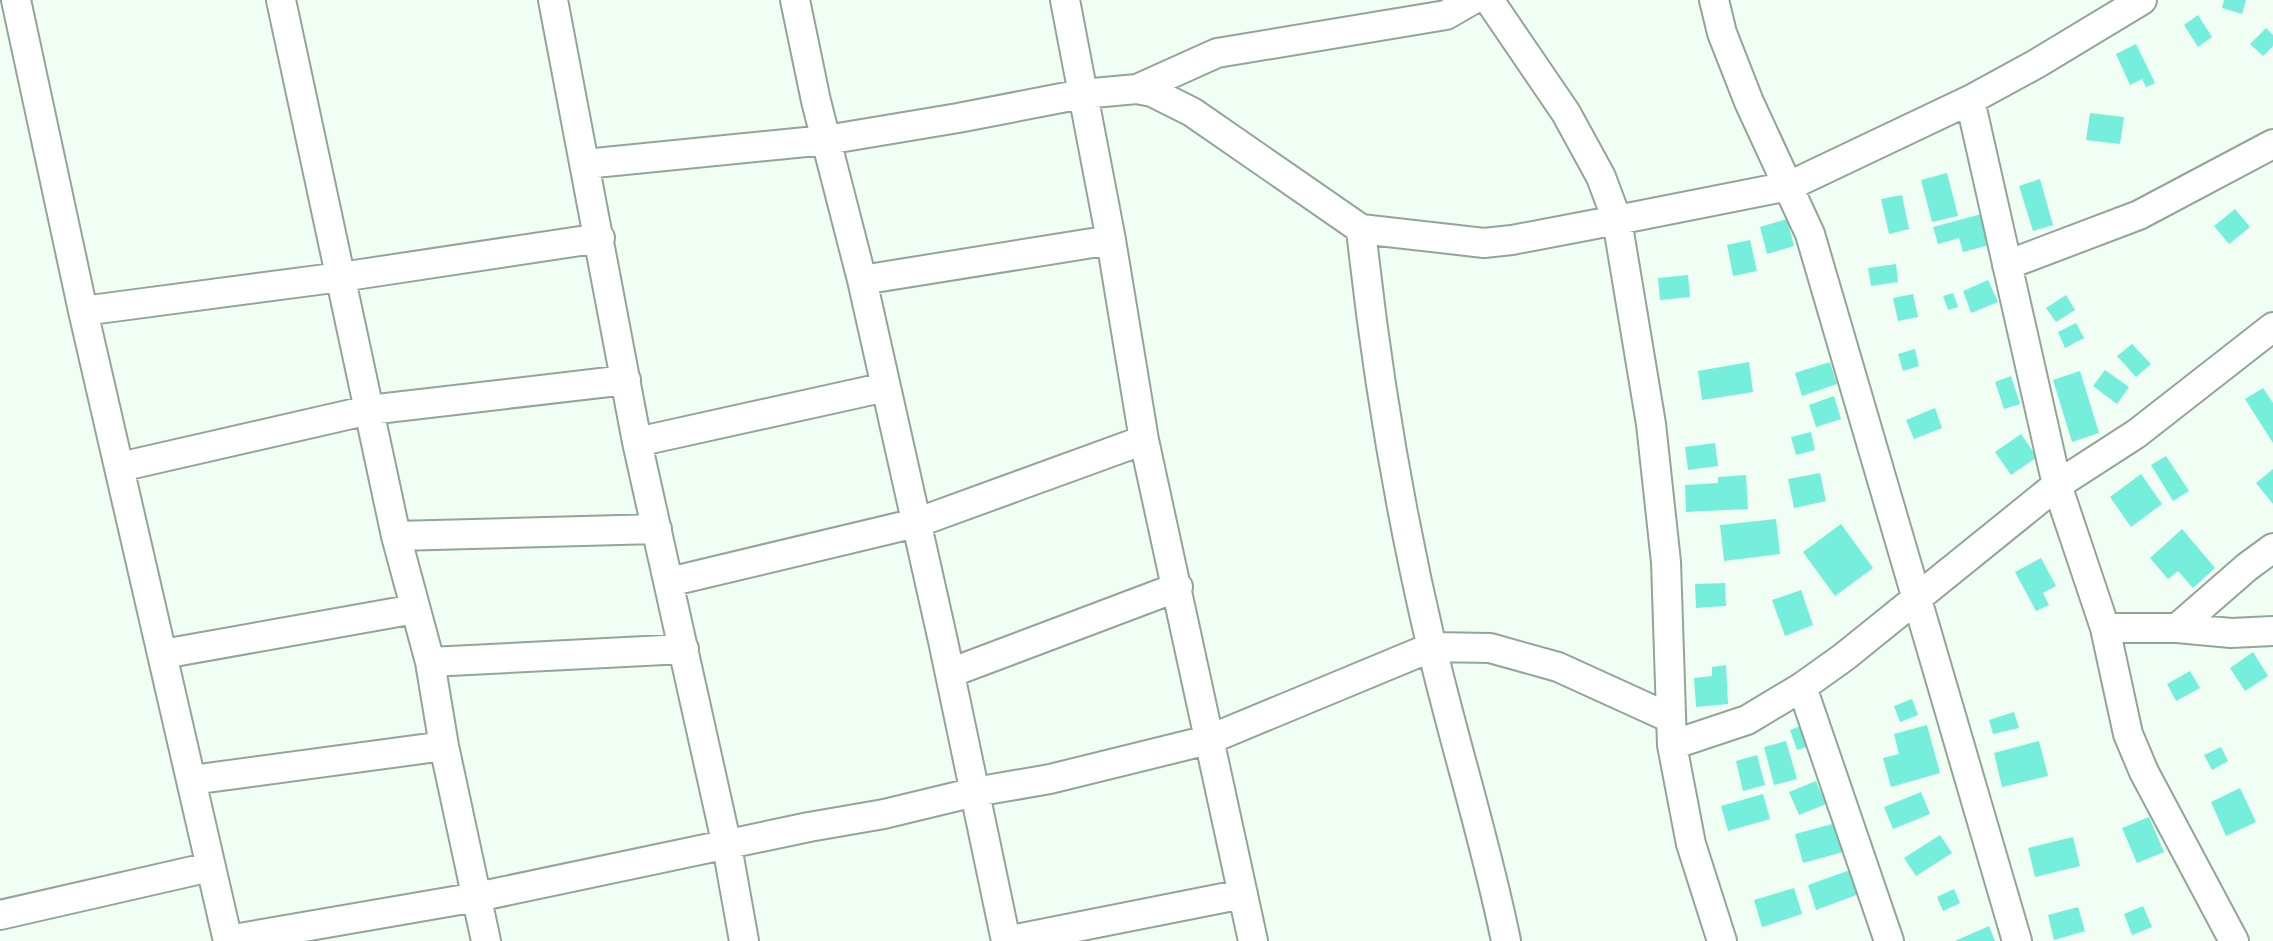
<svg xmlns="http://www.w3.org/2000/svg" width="2273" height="941" viewBox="0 0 2273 941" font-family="'Libre Baskerville',serif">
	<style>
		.building { fill: #75efdc }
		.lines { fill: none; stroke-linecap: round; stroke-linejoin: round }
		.street-casing { stroke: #91a696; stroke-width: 32 }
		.street { stroke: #fff; stroke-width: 28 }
	</style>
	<rect width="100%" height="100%" fill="#f1fef4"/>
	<path class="building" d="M2224 0H2246L2242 14 2222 8Z
		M2198 15 2212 37 2198 47 2184 25Z
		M2266 28 2273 35V46L2263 56 2250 44Z
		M2136 44 2155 83 2146 87 2142 79 2130 85 2116 54Z
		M2090 113 2124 117 2120 144 2086 140Z
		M1947 173 1958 216 1932 222 1921 180Z
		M2040 179 2053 225 2033 231 2019 186Z
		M1902 195 1909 229 1889 234 1881 199Z
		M2235 209 2250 227 2229 244 2214 226Z
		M1985 213 1993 244 1963 252 1959 238 1938 244 1933 227Z
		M1787 219 1794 246 1767 254 1760 227Z
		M1750 240 1757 271 1733 276 1727 245Z
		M1896 264 1898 282 1871 286 1868 268Z
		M1688 275 1690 297 1660 300 1658 278Z
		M1988 280 1998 302 1971 313 1963 291Z
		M1953 293 1958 307 1948 310 1943 296Z
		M1913 294 1918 317 1898 321 1893 298Z
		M2066 295 2075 310 2056 322 2046 308Z
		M2076 323 2084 338 2065 348 2058 332Z
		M2132 344 2151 364 2136 377 2117 356Z
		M1915 349 1919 366 1903 371 1898 354Z
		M1749 362 1753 392 1702 400 1698 371Z
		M1830 362 1837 384 1802 396 1795 373Z
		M2105 370 2129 387 2117 404 2093 386Z
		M2080 371 2099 433 2072 442 2053 380Z
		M2011 376 2020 404 2004 409 1995 382Z
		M2263 388 2273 403V443L2245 399Z
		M1834 396 1841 419 1816 427 1809 405Z
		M1935 408 1942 428 1914 439 1906 420Z
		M1811 432 1815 450 1796 455 1791 437Z
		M2021 434 2037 457 2011 475 1995 452Z
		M1715 443 1718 466 1688 470 1685 447Z
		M2166 456 2189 491 2173 501 2151 465Z
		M2273 469V504L2256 483Z
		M1820 473 1826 501 1794 508 1788 479Z
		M2141 474 2162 504 2131 527 2110 497Z
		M1746 475 1748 509 1686 512 1685 485 1718 483V477Z
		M1776 519 1780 554 1724 561 1720 525Z
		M1841 524 1873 568 1835 596 1803 552Z
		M2182 529 2215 568 2193 588 2178 571 2168 579 2150 558Z
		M2041 558 2056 586 2043 593 2049 605 2036 611 2015 572Z
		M1725 583 1726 606 1696 608 1695 584Z
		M1801 590 1813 625 1785 636 1772 600Z
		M2253 652 2268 676 2245 691 2230 668Z
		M1726 665 1728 704 1696 707 1694 678 1712 676V667Z
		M2190 671 2200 688 2176 701 2167 684Z
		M1912 699 1918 715 1900 722 1894 706Z
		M2014 712 2019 728 1993 734 1989 720Z
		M1803 725 1810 746 1797 750 1790 730Z
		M1927 725 1940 773 1891 787 1883 758 1899 754 1894 734Z
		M1786 741 1797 779 1774 785 1764 747Z
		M2039 741 2048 776 2002 787 1994 753Z
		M2221 747 2228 761 2212 770 2204 755Z
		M1757 755 1765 785 1743 791 1736 761Z
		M1816 781 1826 804 1799 815 1789 792Z
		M2240 788 2256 822 2226 836 2211 802Z
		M1921 792 1930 814 1893 829 1884 807Z
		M1763 794 1770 819 1728 831 1721 806Z
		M2149 817 2164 852 2137 863 2122 828Z
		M1836 823 1843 852 1803 863 1795 834Z
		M1940 835 1952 853 1916 876 1904 858Z
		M2073 837 2080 866 2035 877 2028 848Z
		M1850 870 1859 894 1816 910 1808 885Z
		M1794 888 1802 914 1762 927 1754 900Z
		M1954 889 1960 903 1943 911 1937 897Z
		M2143 906 2152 927 2132 935 2124 914Z
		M2078 907 2085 931 2054 940 2048 915Z
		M1989 926 1995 941H1955Z"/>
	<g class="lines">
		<defs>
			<path id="street" d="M16 0 83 311 228 941
				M281 0 396 536 430 662 444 746 486 941
				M553 0 637 442 727 846 744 941
				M795 0 816 101 862 280 943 641 1006 941
				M1065 0 1111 240 1144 440 1253 941
				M1489 0 1566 113 1601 177 1617 220 1789 186 1970 100 2036 64 2142 0
				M1714 0 1722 33 1749 102 1810 234 2017 941
				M1137 89 1217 53 1446 15 1472 0
				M1970 100 2057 485 2105 628 2128 734 2144 772 2234 941
				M585 164 826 140 958 118 1082 94 1137 89 1152 92 1192 112 1361 229 1484 243 1512 240 1617 220 1651 424 1666 562 1672 745 1691 844 1722 941
				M1361 229C1376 370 1399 509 1432 648 1455 746 1486 842 1506 941
				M2007 265 2139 215 2273 144
				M862 280 1111 240
				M83 311 341 277 600 238
				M637 442 886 387
				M120 467 369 410 626 380
				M396 536 657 529
				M669 582 916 523 1144 440
				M2105 628H2177L2231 633 2273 631
				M2177 628 2247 567 2273 548
				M163 654 415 609
				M430 662 684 649
				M950 673 1178 587
				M1802 687 1889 941
				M1672 745 1747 720 1802 687 1844 657 2057 485 2136 434 2273 327
				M192 780 444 746
				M0 915 210 867
				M228 940 477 897 809 827 884 814 975 792 1050 779 1208 740 1432 647 1490 648 1558 667 1670 718
				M1006 941 1243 894"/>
		</defs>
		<use href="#street" class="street-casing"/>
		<use href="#street" class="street"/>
	</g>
</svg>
